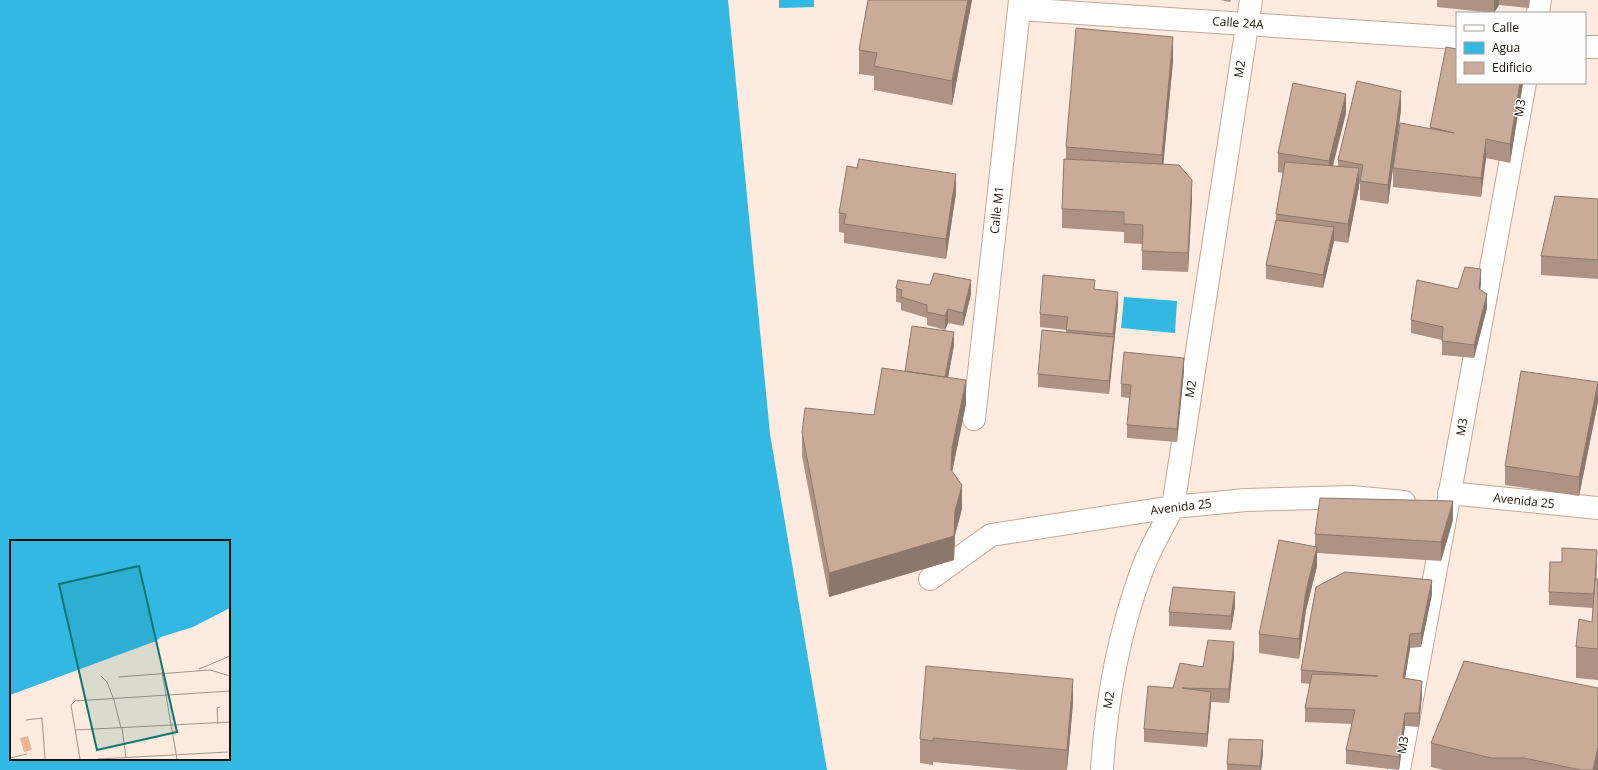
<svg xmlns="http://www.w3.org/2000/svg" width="1598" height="770" viewBox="0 0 1598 770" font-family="'Open Sans',sans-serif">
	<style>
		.water { fill: #33b8e4; fill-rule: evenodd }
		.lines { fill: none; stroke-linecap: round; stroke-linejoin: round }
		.minor-casing { stroke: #c4a795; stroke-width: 24 }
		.minor { stroke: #fff; stroke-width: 22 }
		.wall { fill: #ac9384 }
		.shaded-wall { fill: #8c786b }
		.building { fill: #c8ab99; stroke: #8c786b }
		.labels { text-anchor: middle; stroke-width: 3; stroke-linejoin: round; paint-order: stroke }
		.street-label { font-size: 12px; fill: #190f09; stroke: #fdfdfd }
		.inset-road { fill: none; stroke: #a2938a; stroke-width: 1 }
		.view { fill: #0f766e; fill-opacity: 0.15; stroke: #0f766e; stroke-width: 2 }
		.inset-edge { fill: none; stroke: #190f09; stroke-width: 2 }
	</style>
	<rect width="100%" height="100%" fill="#feebe0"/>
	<path class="water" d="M0 0H728L770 434 827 770H0ZM11 541H229V759H11Z
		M779 0H814V7L779 8Z
		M1124 297 1177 301 1175 333 1121 328Z"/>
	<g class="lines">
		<defs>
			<path id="minor" d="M1019 9 1457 38
				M1538 13 1540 0
				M1585 47H1598
				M974 419 1020 0
				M1449 493 1598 508
				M930 579 991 535 1173 507 1246 500 1352 497 1404 502
				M1102 770C1106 702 1119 633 1142 570 1150 548 1163 527 1173 507L1251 0
				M1399 770 1525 83"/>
		</defs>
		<use href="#minor" class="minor-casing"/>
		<use href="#minor" class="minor"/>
	</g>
	<path class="wall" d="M868 0H972L952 105 874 90V76L859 74V50Z
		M1220 0H1231L1230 2Z
		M1437 0H1530L1529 8 1499 5 1494 13 1437 7Z
		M1173 61 1163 164 1192 199 1188 272 1142 270V244L1124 243V232L1062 228V209L1066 160V147Z
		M1523 83 1510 163 1486 158 1481 197 1393 187V168L1430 129V127Z
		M1401 110 1388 204 1360 200V184H1359V187L1348 243 1334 241 1323 288 1266 279V265L1276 220V214L1283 173 1278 172V153L1346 113 1333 166H1338V160Z
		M956 193 946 259 844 243V233L839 232V213Z
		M1598 199V279L1541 275V256Z
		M1481 282 1480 290 1487 308 1474 358 1442 355V340L1411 333V320L1458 289Z
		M896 288 971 294 963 326 948 323 945 330 927 325V318L901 310V303L896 302Z
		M1095 289 1118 305 1109 394 1038 387V374L1066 332V330L1040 327V314Z
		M954 345 948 377 966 404 952 472 962 509 955 535 954 560 829 597 802 456V432L874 415 905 371Z
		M1184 371 1177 442 1127 438V425L1130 398 1121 397V384Z
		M1598 402 1579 496 1505 485V466Z
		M1453 520 1441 561 1317 553V566L1306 610 1299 659 1259 653V634L1315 547V534Z
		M1597 563 1596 579H1598V680L1576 678V647L1592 622 1593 608 1549 605V592Z
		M1432 594 1421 647 1410 648 1405 678 1422 694 1419 727 1405 726 1399 770 1346 764V750L1352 724 1305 722V708L1310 684 1301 683V670Z
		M1235 606 1231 630 1169 626V612Z
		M1234 656 1229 703 1211 702 1207 747 1144 742V729L1173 688 1203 667Z
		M1073 703 1067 770H1022L933 762V765L920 763V739Z
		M1431 743 1598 770H1444L1431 767Z
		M1263 753 1261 770H1227V764Z"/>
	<path class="shaded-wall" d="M968 0H972L952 105V81Z
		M1494 0H1499V5L1494 13Z
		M1173 37V61L1162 179V155Z
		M1520 83H1523L1510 163V144Z
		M1401 91V110L1388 204V185Z
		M1346 94V113L1329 180V161Z
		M1486 139V158L1481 197V178Z
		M1359 168V187L1348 243V224Z
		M956 174V193L946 259V239Z
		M1192 180V199L1188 272V253Z
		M1334 227V241L1323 288V275Z
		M1481 269V282L1479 302V289Z
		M971 280V294L963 326V313Z
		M1118 292V305L1109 394V381Z
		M1487 294V308L1474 358V345Z
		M948 309V323L945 330V316Z
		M954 332V345L945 394V381Z
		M1184 358V371L1177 442V429Z
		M966 380V404L952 472 951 470 952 448Z
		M1598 382V402L1579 496V477Z
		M962 485V509L955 535 954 560 829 597V573L955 511Z
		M1453 501V520L1441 561V542Z
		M1317 547V566L1306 610 1299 659V639L1306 591Z
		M1597 550V563L1595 608V594Z
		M1432 580V594L1421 647V633Z
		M1235 592V606L1231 630V616Z
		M1410 634V648L1403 691V678Z
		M1234 642V656L1229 703V689Z
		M1073 679V703L1067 770V750Z
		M1422 681V694L1419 727V713Z
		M1211 692V705L1207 747V734Z
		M1405 713V726L1399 770V757Z
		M1263 740V753L1261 770H1260Z
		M1598 747V770H1593Z"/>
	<path class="building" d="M868 0H968L952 81 874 66 877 53 859 50Z
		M1076 28 1173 37 1162 155 1066 147Z
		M1446 47 1457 49V83H1520L1510 144 1486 139 1481 178 1393 168 1400 123 1454 133 1430 127Z
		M1357 81 1401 91 1388 185 1360 181 1363 165 1338 160Z
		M1293 83 1346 94 1329 161 1278 153Z
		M859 159 956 174 946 239 844 224 846 214 839 213 847 166 857 168Z
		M1064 159 1179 165 1192 180 1188 253 1142 251 1143 225 1124 224V212L1062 209Z
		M1285 162 1359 168 1348 224 1276 214Z
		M1555 196 1598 199V260L1541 256Z
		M1276 220 1334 227 1323 275 1266 265Z
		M1465 267 1481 269 1479 289 1487 294 1474 345 1442 341 1443 327 1411 320 1417 280 1458 289Z
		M934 273 971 280 963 313 948 309 945 316 927 312V305L901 297 902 290 896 288 898 280 930 285Z
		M1043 275 1095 280 1094 289 1118 292 1113 334 1066 330 1068 317 1040 314Z
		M912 326 954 332 945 377 905 371Z
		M1042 330 1114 337 1109 381 1038 374Z
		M1124 352 1184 358 1177 429 1127 425 1131 385 1121 384Z
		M882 368 966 380 952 448 951 470 962 485 955 511 954 536 829 573 802 432 805 408 874 415Z
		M1521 371 1598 382 1579 477 1505 466Z
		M1320 498 1453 501 1441 542 1315 534Z
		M1279 540 1317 547 1306 591 1299 639 1259 634Z
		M1562 548 1597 550 1594 594 1549 592 1550 562H1562Z
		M1345 572 1432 580 1421 633 1410 634 1403 678 1422 681 1419 713H1405L1399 757 1346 750 1355 710 1305 708 1312 674 1378 676 1301 670 1316 587Z
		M1595 579H1598V649L1576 647 1579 619 1592 622Z
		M1173 587 1235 592 1231 616 1169 612Z
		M1208 640 1234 642 1229 689 1182 688 1211 692 1207 734 1144 729 1148 686 1173 688 1180 663 1203 667Z
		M1464 661 1598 688V747L1593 770H1581L1524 758H1491L1431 743Z
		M926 666 1073 679 1067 750 933 738V741L920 739Z
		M1229 739 1263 740 1260 766 1227 764Z"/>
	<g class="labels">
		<g class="street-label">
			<text transform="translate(1238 23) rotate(4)" y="4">Calle 24A</text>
			<text transform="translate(1240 69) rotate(-81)" y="4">M2</text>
			<text transform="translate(1520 108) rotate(-80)" y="4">M3</text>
			<text transform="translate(997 210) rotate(-84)" y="4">Calle M1</text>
			<text transform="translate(1191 389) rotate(-81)" y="4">M2</text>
			<text transform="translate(1462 427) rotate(-80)" y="4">M3</text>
			<text transform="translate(1524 501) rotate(6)" y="4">Avenida 25</text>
			<text transform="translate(1181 507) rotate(-7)" y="4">Avenida 25</text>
			<text transform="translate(1109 700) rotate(-81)" y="4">M2</text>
			<text transform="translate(1403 745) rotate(-80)" y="4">M3</text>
		</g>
	</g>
	<g transform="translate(10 540)">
		<rect width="220" height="220" fill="#feebe0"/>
		<path d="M18 196 22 210 14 212 10 198Z" fill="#ebb594"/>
		<path d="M0 1H220V68L183 87 151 97 146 101 0 155Z" fill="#33b8e4"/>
		<path class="inset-road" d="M189 129 220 116M152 132 167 219M91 136 97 142 104 160 111 188M108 137 200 130 220 136M16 180 32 178 35 219M208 184 207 168 210 167M112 188 116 218M65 190 220 182M0 218 17 214M70 219 61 165 65 161 220 151M88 219 218 212"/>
		<path class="view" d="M129 26 167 192 87 210 49 44Z"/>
		<rect width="220" height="220" class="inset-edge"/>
	</g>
	<rect x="1456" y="12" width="130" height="72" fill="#fdfdfd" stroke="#a29e9b"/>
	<rect x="1464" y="25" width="20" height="6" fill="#ffffff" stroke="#a29e9b"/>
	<text x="1492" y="32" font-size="12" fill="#190f09">Calle</text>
	<rect x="1464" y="42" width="20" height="12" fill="#33b8e4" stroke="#a29e9b"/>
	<text x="1492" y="52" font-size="12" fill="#190f09">Agua</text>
	<rect x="1464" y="62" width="20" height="12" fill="#c8ab99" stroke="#a29e9b"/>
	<text x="1492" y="72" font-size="12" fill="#190f09">Edificio</text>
</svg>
